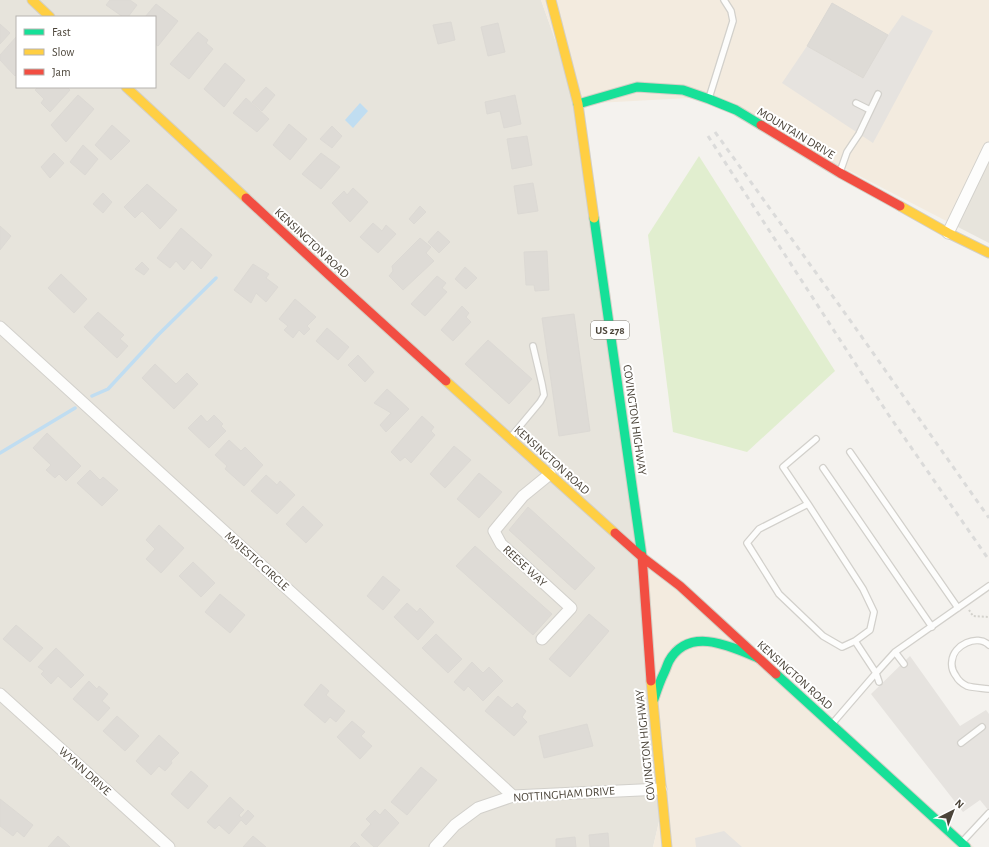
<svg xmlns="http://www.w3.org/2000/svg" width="989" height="847" viewBox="0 0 989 847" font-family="'Alegreya Sans',sans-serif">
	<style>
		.residential { fill: #e7e4dc; fill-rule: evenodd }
		.commercial { fill: #f3ebdf }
		.green { fill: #e1eecf }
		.parking { fill: #e6e3df }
		.water { fill: #c0ddf1 }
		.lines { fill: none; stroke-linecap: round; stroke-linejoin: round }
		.stream { stroke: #c0ddf1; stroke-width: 3.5 }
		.building { fill: #dedbd6; stroke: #dcd9d4 }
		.lane-casing { stroke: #d2d0cb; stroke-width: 8 }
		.street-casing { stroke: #d2d0cb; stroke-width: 13 }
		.fast-casing { stroke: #d3cfc5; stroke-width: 11 }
		.slow-casing { stroke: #d3cfc5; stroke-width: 11 }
		.jam-casing { stroke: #d3cfc5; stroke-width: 11 }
		.path { stroke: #d3d2cc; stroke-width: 2; stroke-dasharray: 2 2; stroke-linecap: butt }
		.lane { stroke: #fdfdfc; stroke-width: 5.5 }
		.street { stroke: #fdfdfc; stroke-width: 11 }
		.fast { stroke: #16e098; stroke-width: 9 }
		.slow { stroke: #ffcf43; stroke-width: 9 }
		.jam { stroke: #f24e42; stroke-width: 9 }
		.rail { stroke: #dbdbda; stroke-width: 3; stroke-dasharray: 5 5; stroke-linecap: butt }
		.labels { text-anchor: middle; stroke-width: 4; stroke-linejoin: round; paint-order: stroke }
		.shield { fill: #fff; stroke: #817c74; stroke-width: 1 }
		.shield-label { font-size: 11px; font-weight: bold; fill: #4b4439 }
		.street-label { font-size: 12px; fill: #4b4439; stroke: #fff }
	</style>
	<rect width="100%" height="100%" fill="#f4f2ee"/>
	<path class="residential" d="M0 0H541L578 104 667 788 653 847H0ZM17 17H155V87H17Z
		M989 154V243L956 226Z"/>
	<path class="commercial" d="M541 0H989V154L956 226 707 97 578 104Z
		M642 557 974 847H653L667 788Z"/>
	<path class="green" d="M699 156 835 371 747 452 673 432 648 235Z"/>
	<path class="parking" d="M902 15 933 31 873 143 782 83 807 46 862 78 888 35Z
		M910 656 960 726 986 710 989 714V811L980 800 963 812 871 694Z
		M724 831 742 847H696L695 838Z"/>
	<path class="water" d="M360 103 368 111 353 128 345 120Z"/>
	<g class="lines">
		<path class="stream" d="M92 396 108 389 158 335 216 278
			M0 453 75 408"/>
	</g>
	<path class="building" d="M110 0H130L137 5 128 17H123L106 5Z
		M832 3 888 35 863 78 807 46Z
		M156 4 178 21 158 46 155 44V17H145Z
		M451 22 455 40 438 44 433 25Z
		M498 23 505 52 488 56 481 27Z
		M0 24 10 33 0 44Z
		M198 32 208 40 206 43 213 49 189 79 170 64Z
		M17 36V74L15 76 0 60V55Z
		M225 63 245 80 224 107 204 89Z
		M38 87H67L70 90 50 112 41 103 44 99 35 90Z
		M266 87 275 95 262 111 252 102Z
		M78 95 94 109 66 142 51 125Z
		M515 95 521 124 504 128 500 111 487 114 485 102Z
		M246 98 269 119 257 132 233 113Z
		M289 124 307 139 290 160 273 145Z
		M112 125 130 141 111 160 95 145Z
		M332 126 342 136 332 148 320 139Z
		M527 136 532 165 512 169 507 139Z
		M83 145 98 159 85 175 70 162Z
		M54 153 64 163 50 178 41 167Z
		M321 153 340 167 321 189 302 174Z
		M533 183 538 211 518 214 514 186Z
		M147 184 177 210 160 229 142 211 135 218 124 207Z
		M353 188 368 202 350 222 332 203 344 191 347 195Z
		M103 193 112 202 103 213 93 204Z
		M420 206 426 212 414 224 409 219Z
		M373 223 382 231 386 225 396 234 378 253 360 237Z
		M0 226 11 236 0 250Z
		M181 228 212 255 201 269 192 260 184 270 176 261 170 268 157 258Z
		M438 231 450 242 439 253 428 242Z
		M420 238 431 247 426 253 434 261 403 290 389 276 393 271 392 266Z
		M547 251 549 290 535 291 534 285H526L524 252Z
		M142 262 149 269 144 275 135 269Z
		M253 264 269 274 266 278 278 287 266 302 256 293 251 303 234 290Z
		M465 267 477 278 466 289 455 279Z
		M61 274 87 299 74 313 48 288Z
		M437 276 446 283 442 288 447 292 425 316 411 304Z
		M295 299 316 317 307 326 310 329 304 335 299 330 293 338 284 330 288 326 279 319Z
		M462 306 469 313 466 317 471 322 453 341 441 330Z
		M98 312 124 335 120 339 128 346 117 358 84 327Z
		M574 314 590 431 559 436 542 318Z
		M327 328 349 347 338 360 316 341Z
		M488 340 532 379 509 404 465 364Z
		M358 355 374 372 365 382 348 365Z
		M155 364 176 384 187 373 198 384 174 409 142 378Z
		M387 389 409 409 386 432 380 425 391 413 374 403Z
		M201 415 207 422 214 415 223 424 221 426 226 431 209 448 188 428Z
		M422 416 434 427 431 431 435 435 411 463 405 457 400 461 391 452Z
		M47 433 81 466 66 481 59 474 55 478 46 470 51 465 33 448Z
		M229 440 241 451 245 447 263 465 244 486 225 469 227 466 215 455Z
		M454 446 471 460 445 488 430 474Z
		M90 470 100 480 103 477 118 490 102 506 77 483Z
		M479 473 502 492 479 518 457 499Z
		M266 475 277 485 280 481 295 495 277 514 251 491Z
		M303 506 323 525 306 543 286 524Z
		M528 507 595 568 575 590 509 530Z
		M159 525 184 548 161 573 146 559 155 549 146 540Z
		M475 546 552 614 533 635 456 566Z
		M193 562 215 583 201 597 179 576Z
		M383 576 400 590 383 610 367 596Z
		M220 594 245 615 230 633 205 612Z
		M407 603 417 612 420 608 434 622 418 640 394 617Z
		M589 614 609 631 570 677 549 659Z
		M16 625 43 648 30 662 3 639Z
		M436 634 462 659 448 673 422 648Z
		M56 648 84 675 71 688 58 676 51 684 41 674 44 671 38 667Z
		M472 662 483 673 489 667 503 681 483 701 468 686 464 691 454 682Z
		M89 681 97 689 99 686 108 694 102 701 110 708 98 721 73 699Z
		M321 684 329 691 326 695 345 711 336 722 330 717 325 723 304 705Z
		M498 696 512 708 517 703 526 711 522 717 527 722 514 736 485 711Z
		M117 716 139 736 125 751 103 731Z
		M352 721 365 732 361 736 372 746 360 759 337 737Z
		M587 724 593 746 544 758 539 736Z
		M159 735 179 753 171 761 172 763 165 771 159 766 151 775 136 761Z
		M421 767 437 780 407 815 391 802Z
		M191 771 208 786 188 809 171 794Z
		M230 797 244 810 239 815 241 818 248 810 254 816 246 825 241 820 229 834 219 825 215 829 207 822Z
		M0 799 33 825 24 837 17 831 13 836 0 826Z
		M385 809 399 823 377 847H374L361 835 371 824 366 819 375 810 380 815Z
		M608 833 609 847H590L589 835Z
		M58 836 70 847H48Z
		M253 836 266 847H243Z
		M575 837 576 847H556V839Z
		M355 842 360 847H350Z"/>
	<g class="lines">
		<defs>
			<path id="lane" d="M709 98 733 21 731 11 724 0
				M856 103 870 110
				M840 172 847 152 859 134 878 94
				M510 438 540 402 544 395 542 384 533 346
				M850 452 958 608
				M823 468 932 627
				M808 504 783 467 816 439
				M855 641 870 630 874 612 863 589 808 504 759 529 747 543 779 594 823 636 842 647 855 641 876 673 879 682
				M989 645C977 634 953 645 952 661 951 667 953 672 956 676 958 680 963 684 967 686 974 688 982 688 989 689
				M895 652 904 664
				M832 724 876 673 895 652 989 586
				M961 743 982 727
				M962 842 989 813"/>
			<path id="street" d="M948 233 989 148
				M0 327 327 625 513 796
				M542 639 571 608 501 544 494 531 523 496 550 474
				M0 694 169 847
				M435 847 455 825 478 808 513 796 661 789"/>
			<path id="fast" d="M578 104 637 87 683 90 709 99 736 110 761 125
				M594 218 642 556
				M776 674 966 847
				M654 699C657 690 660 681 664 673 666 669 667 665 669 661 689 626 730 646 758 658"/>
			<path id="slow" d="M32 0 50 17
				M551 0 578 104 594 218
				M126 87 246 198
				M900 206 948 233 989 253
				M446 381 615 533
				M651 681 667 847"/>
			<path id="jam" d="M761 125 840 173 900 206
				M246 198 330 276 446 381
				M615 533 642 557 680 586 776 674
				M642 556 651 681"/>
		</defs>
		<use href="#lane" class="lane-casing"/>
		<use href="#street" class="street-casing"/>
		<use href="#fast" class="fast-casing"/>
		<use href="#slow" class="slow-casing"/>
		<use href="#jam" class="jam-casing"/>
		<path class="path" d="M969 610 973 616 989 617"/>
		<use href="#lane" class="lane"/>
		<use href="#street" class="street"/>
		<use href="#fast" class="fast"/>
		<use href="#slow" class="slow"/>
		<use href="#jam" class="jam"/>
		<path class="rail" d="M715 132 852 323 989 518
			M708 136 888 414 989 560"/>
	</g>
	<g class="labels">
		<rect class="shield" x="591" y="321" width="38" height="18" rx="3"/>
		<g class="shield-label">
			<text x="610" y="334">US 278</text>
		</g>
		<g class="street-label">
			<text transform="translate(796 133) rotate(31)" y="4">MOUNTAIN DRIVE</text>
			<text transform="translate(312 243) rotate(43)" y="4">KENSINGTON ROAD</text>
			<text transform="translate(635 420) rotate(82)" y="4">COVINGTON HIGHWAY</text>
			<text transform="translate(552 460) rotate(42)" y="4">KENSINGTON ROAD</text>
			<text transform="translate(257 561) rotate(42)" y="4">MAJESTIC CIRCLE</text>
			<text transform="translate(525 566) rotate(43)" y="4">REESE WAY</text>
			<text transform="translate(795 675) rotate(42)" y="4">KENSINGTON ROAD</text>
			<text transform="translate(645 745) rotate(-96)" y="4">COVINGTON HIGHWAY</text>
			<text transform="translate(85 771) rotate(42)" y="4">WYNN DRIVE</text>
			<text transform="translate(564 794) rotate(-4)" y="4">NOTTINGHAM DRIVE</text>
		</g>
	</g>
	<rect x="16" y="16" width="140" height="72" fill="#ffffff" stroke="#b7b4b0"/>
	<rect x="24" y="29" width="20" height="6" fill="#16e098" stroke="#b7b4b0"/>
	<text x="52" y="36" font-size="12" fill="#4b4439">Fast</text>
	<rect x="24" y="49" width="20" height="6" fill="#ffcf43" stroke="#b7b4b0"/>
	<text x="52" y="56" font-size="12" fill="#4b4439">Slow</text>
	<rect x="24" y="69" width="20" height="6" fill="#f24e42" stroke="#b7b4b0"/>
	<text x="52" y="76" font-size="12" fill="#4b4439">Jam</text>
	<g transform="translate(953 811) rotate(42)" stroke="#ffffff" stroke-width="3" paint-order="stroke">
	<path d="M0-3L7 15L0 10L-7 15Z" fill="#4b4439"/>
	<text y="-6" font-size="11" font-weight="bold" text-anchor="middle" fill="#4b4439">N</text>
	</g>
</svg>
